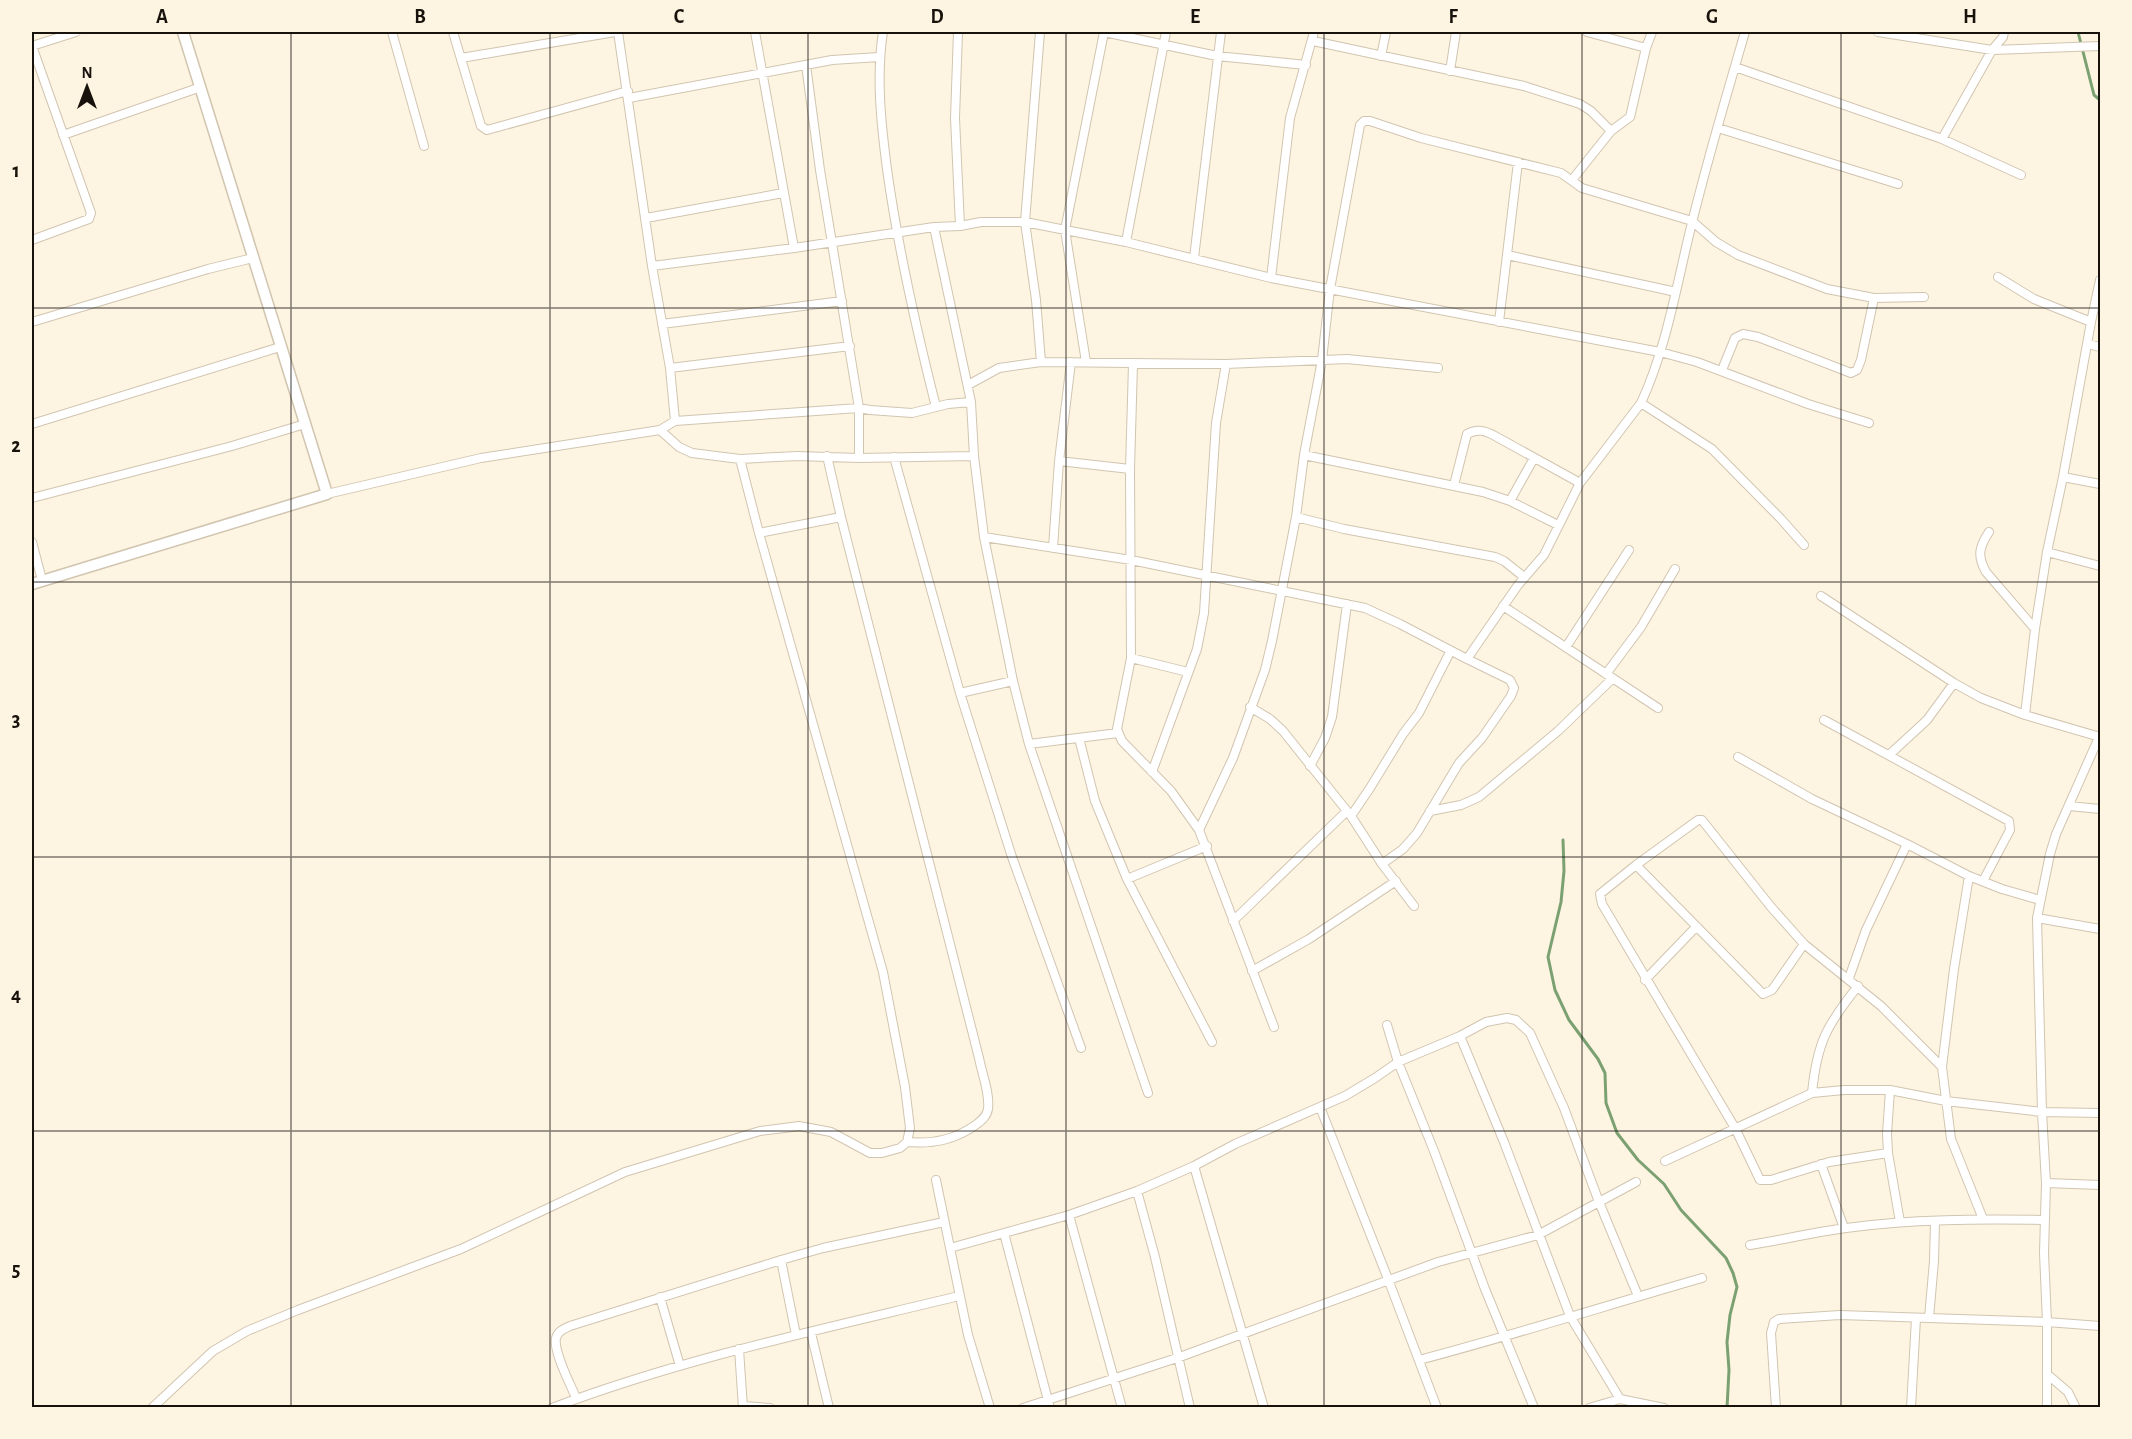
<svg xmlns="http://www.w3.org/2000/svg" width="2132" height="1439" viewBox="0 0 2132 1439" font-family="'Alegreya Sans',sans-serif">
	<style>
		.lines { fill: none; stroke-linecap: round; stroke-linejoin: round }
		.stream { stroke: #7ba172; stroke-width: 3 }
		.minor-casing { stroke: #d1c5b0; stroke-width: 10 }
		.tertiary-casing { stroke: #d1c5b0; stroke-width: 13 }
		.minor { stroke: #fff; stroke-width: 8 }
		.tertiary { stroke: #fff; stroke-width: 10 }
		.grid { fill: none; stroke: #17130c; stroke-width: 1.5; stroke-opacity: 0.55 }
		.neatline { fill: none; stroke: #17130c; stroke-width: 2 }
		.grid-label { font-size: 20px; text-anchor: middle; font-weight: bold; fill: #17130c }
	</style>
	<rect width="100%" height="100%" fill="#fef4e2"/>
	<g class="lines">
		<path class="stream" d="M2078 32 2094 95 2100 100
			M1563 840 1564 871 1561 902 1548 957 1555 990 1569 1020 1598 1059 1605 1073 1606 1103 1617 1133 1638 1160 1664 1184 1681 1210 1726 1258 1733 1273 1737 1287 1730 1315 1727 1342 1729 1370 1727 1408"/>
		<defs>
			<path id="minor" d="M392 32 424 146
				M453 32 481 126 487 130 628 91
				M755 32 794 248
				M883 32C876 77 881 123 887 169 898 249 916 328 936 407
				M958 32 955 118 960 226
				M1040 32 1025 222 1036 300 1041 362
				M1104 32 1217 56 1306 65
				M1587 32 1646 48 1652 32
				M1878 32 1992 50 2100 46
				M1313 41 1524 86 1580 104 1591 111 1611 131 1572 180
				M32 46 91 213 89 219 32 240
				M32 46 76 32
				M1381 56 1386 32
				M461 58 615 32
				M806 65 820 170 859 408V458
				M1735 67 1942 139 2021 175
				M1450 71 1456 32
				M629 98 832 60 879 57
				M1718 128 1898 184
				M1611 131 1630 117 1646 48
				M63 135 201 87
				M1942 139 1992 50 2003 37 2004 32
				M646 218 783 193
				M934 227 971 402 974 456 984 537 1013 681 1029 744 1148 1093
				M1126 242 1166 32
				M1507 255 1676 292
				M1194 258 1221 32
				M652 266 794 248 934 227 960 226 981 222H1025L1126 242 1271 278 1660 352 1697 362 1808 404 1869 423
				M1998 277 2034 299 2091 322
				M1271 278 1290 118 1314 32
				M32 322 208 269 253 258
				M1499 322 1518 162
				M662 324 842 301
				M2088 344 2100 347
				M1086 362 1065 230 1104 32
				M1133 364 1130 469 1131 658 1117 729 1122 741 1171 791 1199 830
				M670 368 850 346
				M1722 370 1735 338 1743 334 1758 337 1851 373 1857 370 1861 360 1874 298
				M968 385 999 368 1041 362 1226 364 1347 359 1438 368
				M1641 403 1712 449 1781 519 1804 545
				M675 421 859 408 870 410 912 413 948 404 971 402
				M32 424 280 347
				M660 430 679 447 692 453 740 459 797 456 859 458 974 456
				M1304 455 1483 492 1510 501 1558 525
				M894 457 960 693 1012 857 1081 1048
				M740 459 759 533 883 972 905 1087 910 1128 907 1142
				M1059 461 1130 469
				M2063 477 2100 484
				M1454 485 1467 434C1477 428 1486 431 1495 436L1580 483
				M327 494 481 458 660 430 675 421 670 368 652 266 618 32
				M32 498 232 446 305 424
				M1510 501 1534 458
				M1296 517 1344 529 1495 557 1504 561 1524 577
				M1989 532C1979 547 1977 556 1986 572L2035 629
				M759 533 841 517
				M984 537 1131 560 1365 608 1400 624 1467 659 1518 585 1544 555 1580 483 1641 403C1666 349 1676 288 1690 231 1706 164 1726 97 1745 32
				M32 542 42 580
				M1053 548 1059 461 1071 362
				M2047 552 2100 566
				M1821 596 1954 683 1981 698 2025 715
				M1503 606 1658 708
				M1566 647 1629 550
				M1131 658 1188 672
				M1606 674 1641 627 1675 569
				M960 693 1013 681
				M1250 707 1270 719 1283 731 1351 816 1382 864 1414 906
				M1824 720 2009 821 2010 830 1983 881
				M2100 737 2025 715 2035 629 2047 552 2063 477 2091 322 2100 280
				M1079 738 1095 801 1127 879 1212 1042
				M1029 744 1118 733
				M1889 755 1927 720 1954 683
				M1738 757 1812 799 1907 844 1969 876 2002 889 2040 900
				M1310 766 1325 738 1332 717 1347 604
				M1152 772 1197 649 1204 613 1216 423 1226 364
				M2069 806 2100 809
				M1430 811 1461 805 1479 797 1558 731 1612 679
				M1351 816 1370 788 1403 734 1419 713 1450 652
				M1382 864 1403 849 1417 833 1459 763 1482 738 1511 696 1514 688 1510 680 1467 659
				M1636 865 1763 994 1772 990 1804 944
				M1127 879 1207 846
				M2037 918 2100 929
				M1233 921 1347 811
				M1252 971 1309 939 1396 881
				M1849 978 1866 930 1907 844
				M1645 980 1696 927
				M1387 1025 1398 1062 1434 1151 1485 1289 1534 1408
				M1274 1027 1199 830 1233 758 1265 670 1272 641 1296 517 1304 455 1322 360 1330 289 1360 125 1364 121H1370L1421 138 1561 173 1582 188 1692 221 1716 242 1738 255 1827 289 1874 298 1924 297
				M1460 1036 1504 1142 1570 1316 1620 1399
				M1942 1067 1954 969 1969 876
				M1890 1090 1887 1134 1888 1153 1900 1222
				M1812 1093C1817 1042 1827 1025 1858 986
				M1320 1107 1388 1279 1437 1408
				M1888 1153 1829 1162 1771 1180H1760L1735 1128 1602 904 1600 894 1636 865 1698 820H1702L1771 907 1804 944 1881 1006 1942 1067 1951 1139 1983 1219
				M1665 1161 1812 1093 1844 1090H1890L1946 1101 2042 1112 2100 1113
				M1821 1164 1844 1228
				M1194 1166 1264 1408
				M936 1180 968 1335 990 1408
				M2046 1183 2100 1185
				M1137 1191 1155 1257 1190 1408
				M1069 1215 1122 1408
				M1004 1233 1050 1408
				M1750 1245C1782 1240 1814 1232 1846 1228 1912 1219 1978 1219 2044 1220
				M950 1248 1069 1215 1137 1191 1194 1166 1235 1144 1345 1096 1375 1078 1398 1062 1460 1036 1486 1022 1507 1018 1516 1020 1530 1033 1564 1108 1599 1202 1638 1296
				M781 1260 796 1335
				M660 1297 680 1366
				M1929 1318 1934 1261 1935 1221
				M811 1333 829 1408
				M739 1349 743 1408
				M1419 1360C1514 1335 1608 1305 1702 1278
				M2047 1374 2068 1392 2076 1408
				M576 1398C571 1385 553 1352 556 1338 558 1331 564 1329 570 1326L781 1260 823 1248 944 1222
				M743 1406 770 1408
				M152 1408 213 1351 247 1331 298 1310 461 1249 625 1172 760 1131 784 1128 799 1126 831 1132 870 1153H882L900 1148 907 1142C934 1144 955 1140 977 1124 982 1120 987 1116 988 1109 990 1093 982 1074 979 1058L841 517 827 456
				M552 1408C684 1358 823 1329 959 1296
				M1023 1408 1177 1358 1438 1262 1538 1235 1636 1182
				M1589 1408 1620 1399 1664 1408
				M1776 1408 1771 1333 1774 1322 1779 1319 1840 1315 2047 1322 2100 1326
				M1911 1408 1916 1318
				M2047 1408V1322L2044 1253 2046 1183 2042 1112 2037 918 2050 854 2056 834 2100 735"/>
			<path id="tertiary" d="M32 584 327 494 183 32"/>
		</defs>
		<use href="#minor" class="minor-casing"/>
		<use href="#tertiary" class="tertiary-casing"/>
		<use href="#minor" class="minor"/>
		<use href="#tertiary" class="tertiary"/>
	</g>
	<path class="grid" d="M291 32V1408M550 32V1408M808 32V1408M1066 32V1408M1324 32V1408M1582 32V1408M1841 32V1408M32 308H2100M32 582H2100M32 857H2100M32 1131H2100"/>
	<rect width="2132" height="1439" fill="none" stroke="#fef4e2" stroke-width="66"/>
	<g transform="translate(87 87)" stroke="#fef4e2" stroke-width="4.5" paint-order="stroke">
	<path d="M0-4.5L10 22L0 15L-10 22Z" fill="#17130c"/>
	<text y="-9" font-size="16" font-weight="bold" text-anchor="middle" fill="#17130c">N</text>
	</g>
	<rect x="33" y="33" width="2066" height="1373" class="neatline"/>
	<g class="grid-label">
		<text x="162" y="23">A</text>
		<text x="420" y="23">B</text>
		<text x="679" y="23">C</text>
		<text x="937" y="23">D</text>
		<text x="1195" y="23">E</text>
		<text x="1453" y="23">F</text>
		<text x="1712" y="23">G</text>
		<text x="1970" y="23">H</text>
		<text x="16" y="177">1</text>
		<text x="16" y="452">2</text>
		<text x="16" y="726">3</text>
		<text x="16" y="1001">4</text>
		<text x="16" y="1276">5</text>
	</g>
</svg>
